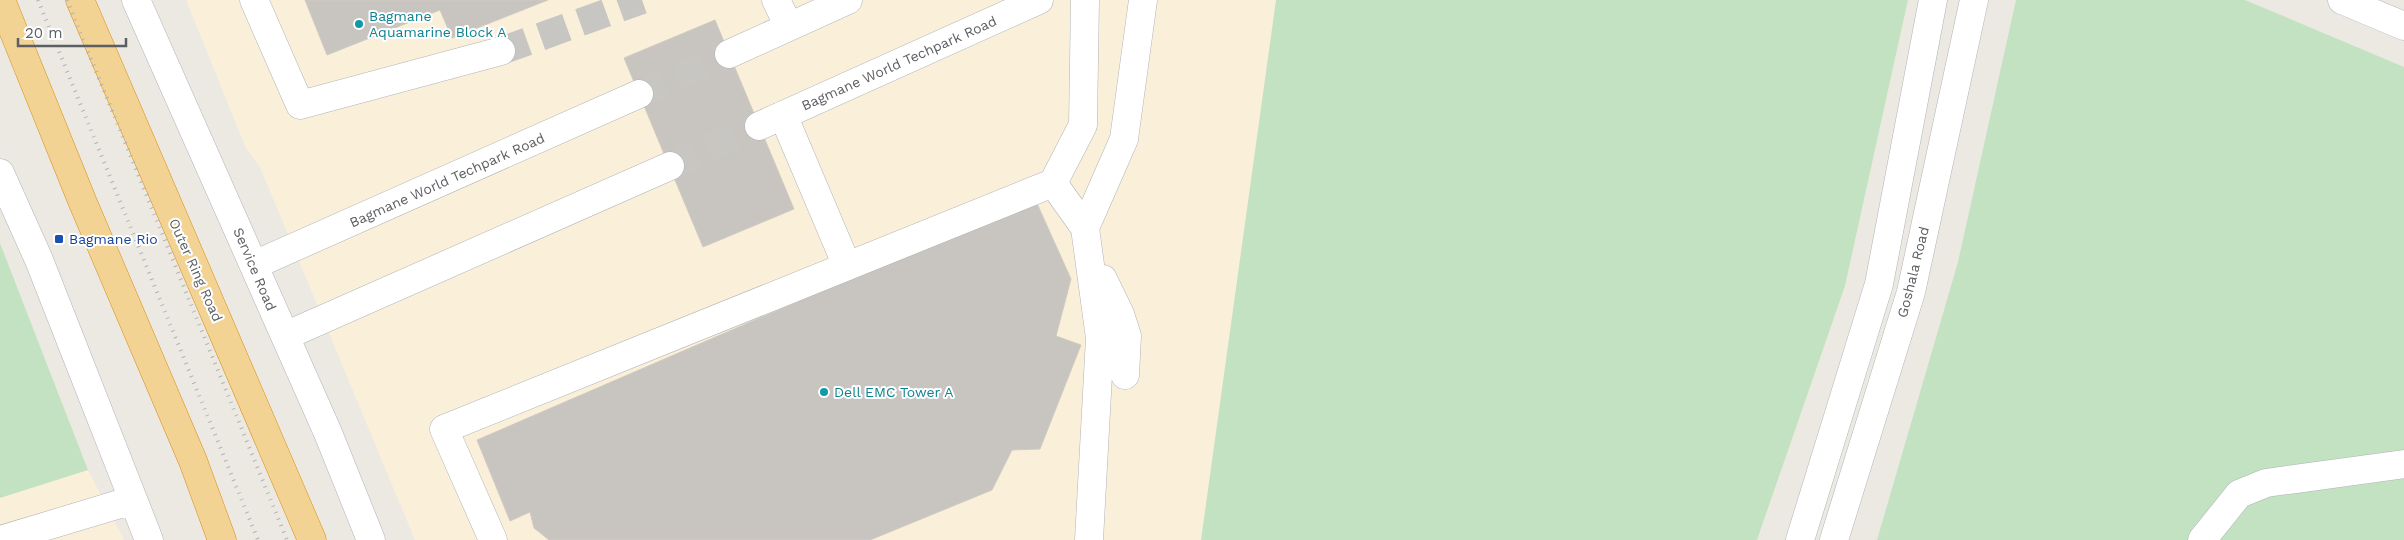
<svg xmlns="http://www.w3.org/2000/svg" width="2404" height="540" viewBox="0 0 2404 540" font-family="'Work Sans',sans-serif">
	<style>
		.commercial { fill: #faf0da }
		.green { fill: #c3e2c1 }
		.building { fill: #c8c4c0; stroke: #d0cbc2 }
		.lines { fill: none; stroke-linecap: round; stroke-linejoin: round }
		.minor-tunnel { stroke: #c8c6c3; stroke-width: 28; stroke-dasharray: 28 14; stroke-linecap: butt }
		.minor-casing { stroke: #b0b3b7; stroke-width: 29 }
		.highway-casing { stroke: #d98e15; stroke-width: 29 }
		.minor { stroke: #fff; stroke-width: 28 }
		.highway { stroke: #f2d393; stroke-width: 28 }
		.rail { stroke: #b1b2b2; stroke-width: 4; stroke-dasharray: 1 6; stroke-linecap: butt }
		.culture-dot { fill: #0f9aa8; stroke: #fff; stroke-width: 2 }
		.transit-dot { fill: #1a4fb4; stroke: #fff; stroke-width: 2 }
		.labels { text-anchor: middle; stroke-width: 4; stroke-linejoin: round; paint-order: stroke }
		.culture-label { font-size: 14px; fill: #0d838f; stroke: #fff; text-anchor: start }
		.street-label { font-size: 14px; fill: #5b5e62; stroke: #fff }
		.transit-label { font-size: 14px; fill: #164399; stroke: #fff; text-anchor: start }
	</style>
	<rect width="100%" height="100%" fill="#ece9e3"/>
	<path class="commercial" d="M186 0H1908L1845 286 1757 540H415L260 167 246 148Z
		M0 243 88 470 124 540H0Z"/>
	<path class="green" d="M1276 0H1908L1845 286 1757 540H1201Z
		M2016 0H2245L2404 67V540H1877L1958 262Z
		M0 243 88 470 0 498Z"/>
	<path class="building" d="M305 0H548L452 38 440 10 327 55Z
		M715 20 794 209 703 247 624 58Z
		M1035 199 1071 279 1056 336 1081 345 1040 449 1012 450 992 490 870 540H549L534 528 530 512 510 521 477 440Z"/>
	<g class="lines">
		<path class="minor-tunnel" d="M501 51 642 0
			M639 94 729 54
			M670 166 759 126"/>
		<defs>
			<path id="minor" d="M136 0 328 433 371 540
				M254 0 300 105 501 51
				M776 0 789 27
				M2342 0 2404 26
				M729 54 848 0
				M783 115 847 266
				M759 126 1039 0
				M0 173 39 260 149 540
				M1053 183 1085 228 1100 338 1089 540
				M1085 228 1124 139 1143 0
				M254 265 639 94
				M1095 282 1103 279 1120 314 1127 336 1125 375
				M285 336 670 166
				M0 540 133 500
				M493 540 444 429 1053 183 1083 125 1085 0
				M1800 540 1879 284 1933 0
				M1834 540 1911 292 1974 0
				M2202 540 2239 494 2266 483 2404 464"/>
			<path id="highway" d="M1 0 83 203 193 461 222 540
				M80 0 312 540"/>
		</defs>
		<use href="#minor" class="minor-casing"/>
		<use href="#highway" class="highway-casing"/>
		<use href="#minor" class="minor"/>
		<use href="#highway" class="highway"/>
		<path class="rail" d="M38 0 258 540
			M67 0 287 540"/>
	</g>
	<g class="culture-dot">
		<circle cx="359" cy="24" r="5"/>
		<circle cx="824" cy="392" r="5"/>
	</g>
	<rect class="transit-dot" x="54" y="234" width="10" height="10" rx="2.5"/>
	<g class="labels">
		<g class="culture-label">
			<text x="369" y="21">Bagmane<tspan x="369" dy="16">Aquamarine Block A</tspan></text>
			<text x="834" y="397">Dell EMC Tower A</text>
		</g>
		<g class="street-label">
			<text transform="translate(899 63) rotate(-24)" y="5">Bagmane World Techpark Road</text>
			<text transform="translate(447 180) rotate(-24)" y="5">Bagmane World Techpark Road</text>
			<text transform="translate(255 269) rotate(67)" y="5">Service Road</text>
			<text transform="translate(196 270) rotate(66)" y="5">Outer Ring Road</text>
			<text transform="translate(1913 272) rotate(-76)" y="5">Goshala Road</text>
		</g>
		<g class="transit-label">
			<text x="69" y="244">Bagmane Rio</text>
		</g>
	</g>
	<path d="M18 38v8h108v-8" fill="none" stroke="#5b5e62" stroke-width="2.5"/>
	<text x="25" y="38" font-size="15" fill="#5b5e62" stroke="#ffffff" stroke-width="4" paint-order="stroke">20 m</text>
</svg>
